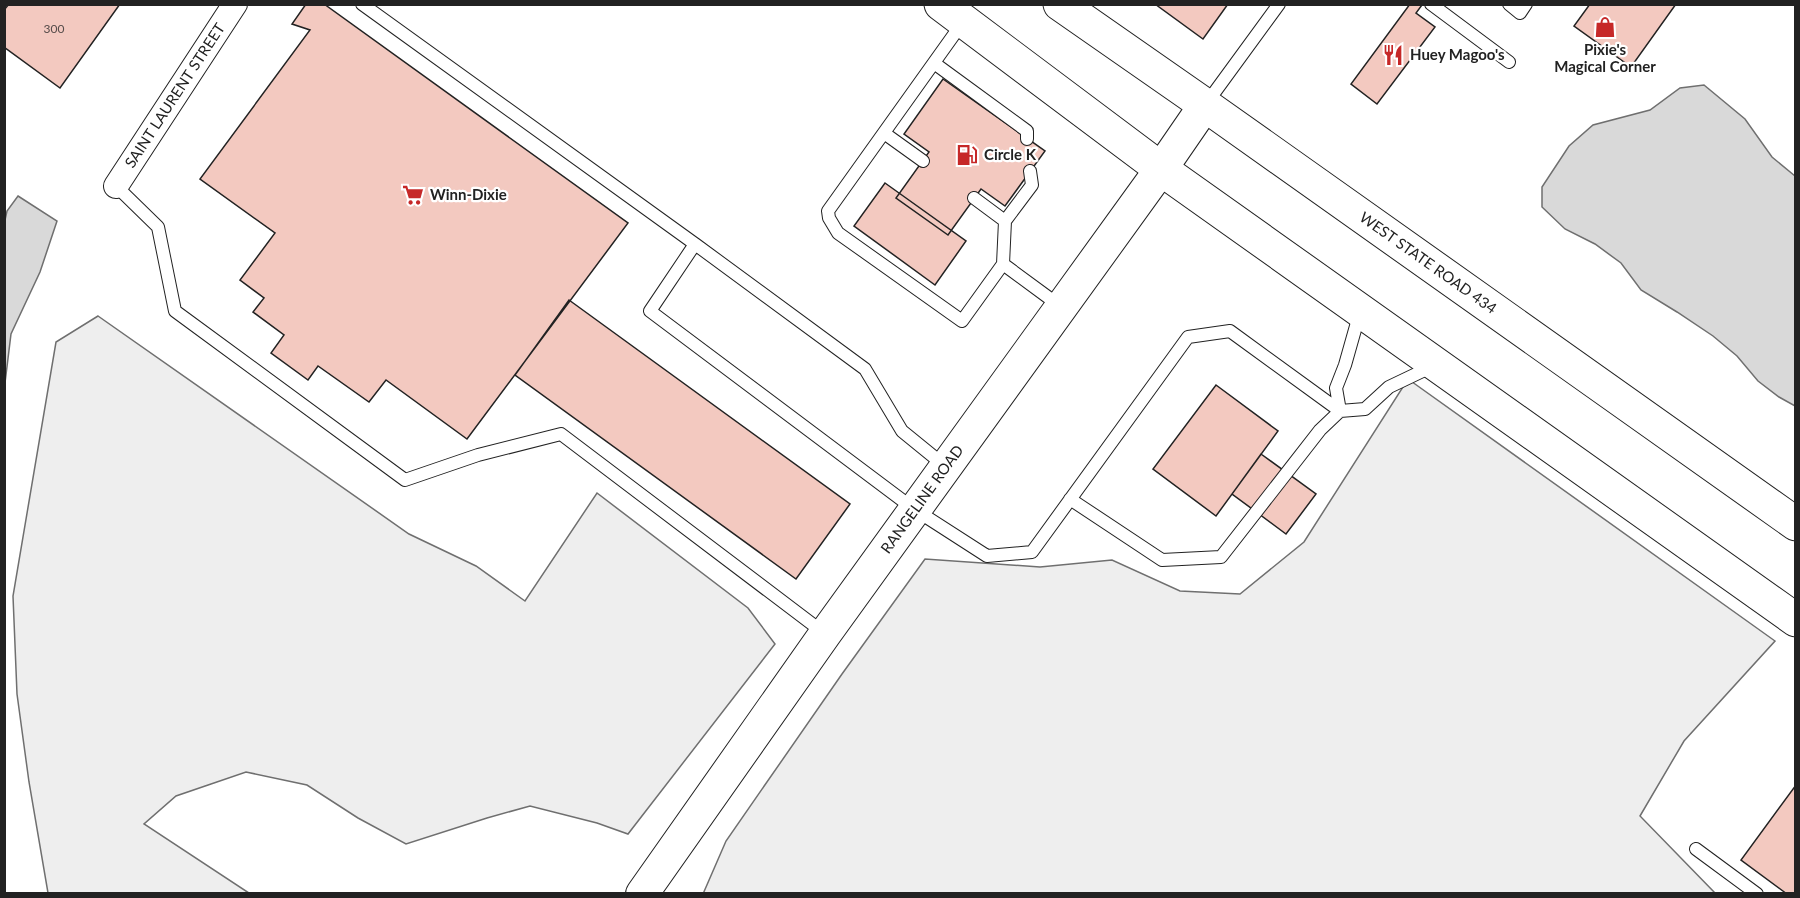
<svg xmlns="http://www.w3.org/2000/svg" width="1800" height="898" viewBox="0 0 1800 898" font-family="Lato,sans-serif">
	<style>
		.green { fill: #eee; stroke: #6f6f6f; stroke-width: 1.5 }
		.water { fill: #d9d9d9; stroke: #6f6f6f; stroke-width: 1.5 }
		.building { fill: #f3c9c0; stroke: #222; stroke-width: 1.5 }
		.lines { fill: none; stroke-linecap: round; stroke-linejoin: round }
		.service-casing { stroke: #222; stroke-width: 14 }
		.minor-casing { stroke: #222; stroke-width: 26 }
		.tertiary-casing { stroke: #222; stroke-width: 34 }
		.primary-casing { stroke: #222; stroke-width: 35 }
		.service { stroke: #fff; stroke-width: 12 }
		.minor { stroke: #fff; stroke-width: 24 }
		.tertiary { stroke: #fff; stroke-width: 32 }
		.primary { stroke: #fff; stroke-width: 33 }
		.labels { text-anchor: middle; stroke-width: 4.5; stroke-linejoin: round; paint-order: stroke }
		.number-label { font-size: 12px; fill: #564c4a }
		.poi-label { font-size: 15px; font-weight: bold; fill: #222; stroke: #fff; text-anchor: start }
		.street-label { font-size: 15px; fill: #222; stroke: #fff }
	</style>
	<rect width="100%" height="100%" fill="#fff"/>
	<path class="green" d="M98 316 409 534 476 566 525 601 597 493 748 608 775 644 628 834 597 823 530 806 487 818 406 844 358 818 307 785 246 772 176 796 144 824 249 893H48L29 782 17 694 13 596 56 342Z
		M1408 379 1775 641 1684 741 1640 816 1715 893 703 894 726 841 842 674 925 559 1040 567 1112 560 1180 591 1240 594 1304 542Z"/>
	<path class="water" d="M1704 85 1745 119 1772 157 1795 176V406L1779 397 1758 381 1737 356 1713 336 1677 312 1641 290 1621 263 1595 244 1565 229 1542 207V187L1569 146 1593 125 1650 110 1680 88Z
		M18 196 57 221 40 272 11 334 5 383V220L7 211Z"/>
	<path class="building" d="M9 4H120L60 88 4 47V10Z
		M306 4H324L628 223 467 439 386 380 369 402 318 366 308 380 271 353 284 335 253 312 264 298 240 280 275 233 200 179 310 30 292 24Z
		M1155 4H1228L1203 39Z
		M1410 4 1422 5 1416 13 1435 27 1377 104 1351 84Z
		M1590 4H1676L1631 67 1574 26Z
		M943 79 1045 151 1005 206 981 189 948 235 896 198 929 152 904 134Z
		M885 183 966 241 935 285 854 226Z
		M569 300 850 504 796 579 515 375Z
		M1216 385 1278 431 1216 516 1153 469Z
		M1261 454 1316 494 1286 534 1232 494Z
		M1796 785V894H1787L1741 860Z"/>
	<g class="lines">
		<defs>
			<path id="service" d="M362 4 695 244 650 311 914 509 987 556 1032 552 1188 337 1230 331 1340 411 1320 430 1221 557 1162 560 1070 499
				M1431 4 1509 62
				M1509 4 1520 13 1526 4
				M963 22 828 211 829 218 838 233 962 321 1003 264 1060 306
				M934 63 1027 131V139
				M1206 104 1279 4
				M884 133 923 161
				M116 186 158 227 175 311 405 480 478 455 561 434 824 633
				M974 198 1005 221 1032 185 1030 171
				M695 244 865 369 902 431 945 466
				M1003 264 1005 221
				M1360 312 1345 365 1336 388 1340 411 1365 409 1389 387 1433 366
				M1696 849 1757 894"/>
			<g id="minor">
				<path id="s1" d="M116 186 235 4"/>
			</g>
			<g id="tertiary">
				<path id="s2" d="M642 894 825 634 1161 169 1205 105"/>
			</g>
			<g id="primary">
				<path d="M941 4 1161 169 1796 620"/>
				<path id="s3" d="M1060 4 1205 105 1796 524"/>
			</g>
		</defs>
		<use href="#service" class="service-casing"/>
		<use href="#minor" class="minor-casing"/>
		<use href="#tertiary" class="tertiary-casing"/>
		<use href="#primary" class="primary-casing"/>
		<use href="#service" class="service"/>
		<use href="#minor" class="minor"/>
		<use href="#tertiary" class="tertiary"/>
		<use href="#primary" class="primary"/>
	</g>
	<defs>
		<symbol id="shop-bare" viewBox="-9 -9 18 18"><path d="M-5-2.5h2.3a2.7 3.5 0 0 1 5.4 0H5L5.5 6h-11ZM-1.5-2.5h3a1.5 2.3 0 0 0-3 0Z" fill="#c62828" stroke="#fff" stroke-width="2.5" paint-order="stroke"/></symbol>
		<symbol id="restaurant-bare" viewBox="-9 -9 18 18"><path d="M-5-6h1v4h1v-4h1v4h1v-4h1v5L-1.5 .5V6h-2V.5L-5-1ZM5-6V6H3V1.5H1.5Q1.5-4 5-6Z" fill="#c62828" stroke="#fff" stroke-width="2.5" paint-order="stroke"/></symbol>
		<symbol id="fuel-bare" viewBox="-9 -9 18 18"><path d="M-5.5-6h7V0h2V4h1.3V-2.5L3-4.5l.8-.8L6-3V5H2.5V1h-1V6h-7ZM-4.2-4.7v3.2H.2V-4.7Z" fill="#c62828" stroke="#fff" stroke-width="2.5" paint-order="stroke"/></symbol>
		<symbol id="supermarket-bare" viewBox="-9 -9 18 18"><path d="M-6-5.5h2.5l.6 2H6L4.5 2H-2.5L-4.4-4H-6ZM-1.5 3.2a1.3 1.3 0 1 0 .1 0ZM3 3.2a1.3 1.3 0 1 0 .1 0Z" fill="#c62828" stroke="#fff" stroke-width="2.5" paint-order="stroke"/></symbol>
	</defs>
	<g fill-rule="evenodd">
		<use href="#shop-bare" x="1590" y="12" width="30" height="30"/>
		<use href="#restaurant-bare" x="1378" y="40" width="30" height="30"/>
		<use href="#fuel-bare" x="952" y="140" width="30" height="30"/>
		<use href="#supermarket-bare" x="398" y="180" width="30" height="30"/>
	</g>
	<g class="labels">
		<g class="number-label">
			<text x="54" y="33">300</text>
		</g>
		<g class="poi-label">
			<text x="1605" y="55" text-anchor="middle">Pixie's<tspan x="1605" dy="17">Magical Corner</tspan></text>
			<text x="1410" y="60">Huey Magoo's</text>
			<text x="984" y="160">Circle K</text>
			<text x="430" y="200">Winn-Dixie</text>
		</g>
		<g class="street-label">
			<text dy="5" stroke="none"><textPath href="#s1" startOffset="108">SAINT LAURENT STREET</textPath></text>
			<text dy="5" stroke="none"><textPath href="#s3" startOffset="450">WEST STATE ROAD 434</textPath></text>
			<text dy="5" stroke="none"><textPath href="#s2" startOffset="484">RANGELINE ROAD</textPath></text>
		</g>
	</g>
	<rect width="1800" height="898" fill="none" stroke="#222222" stroke-width="12"/>
</svg>
